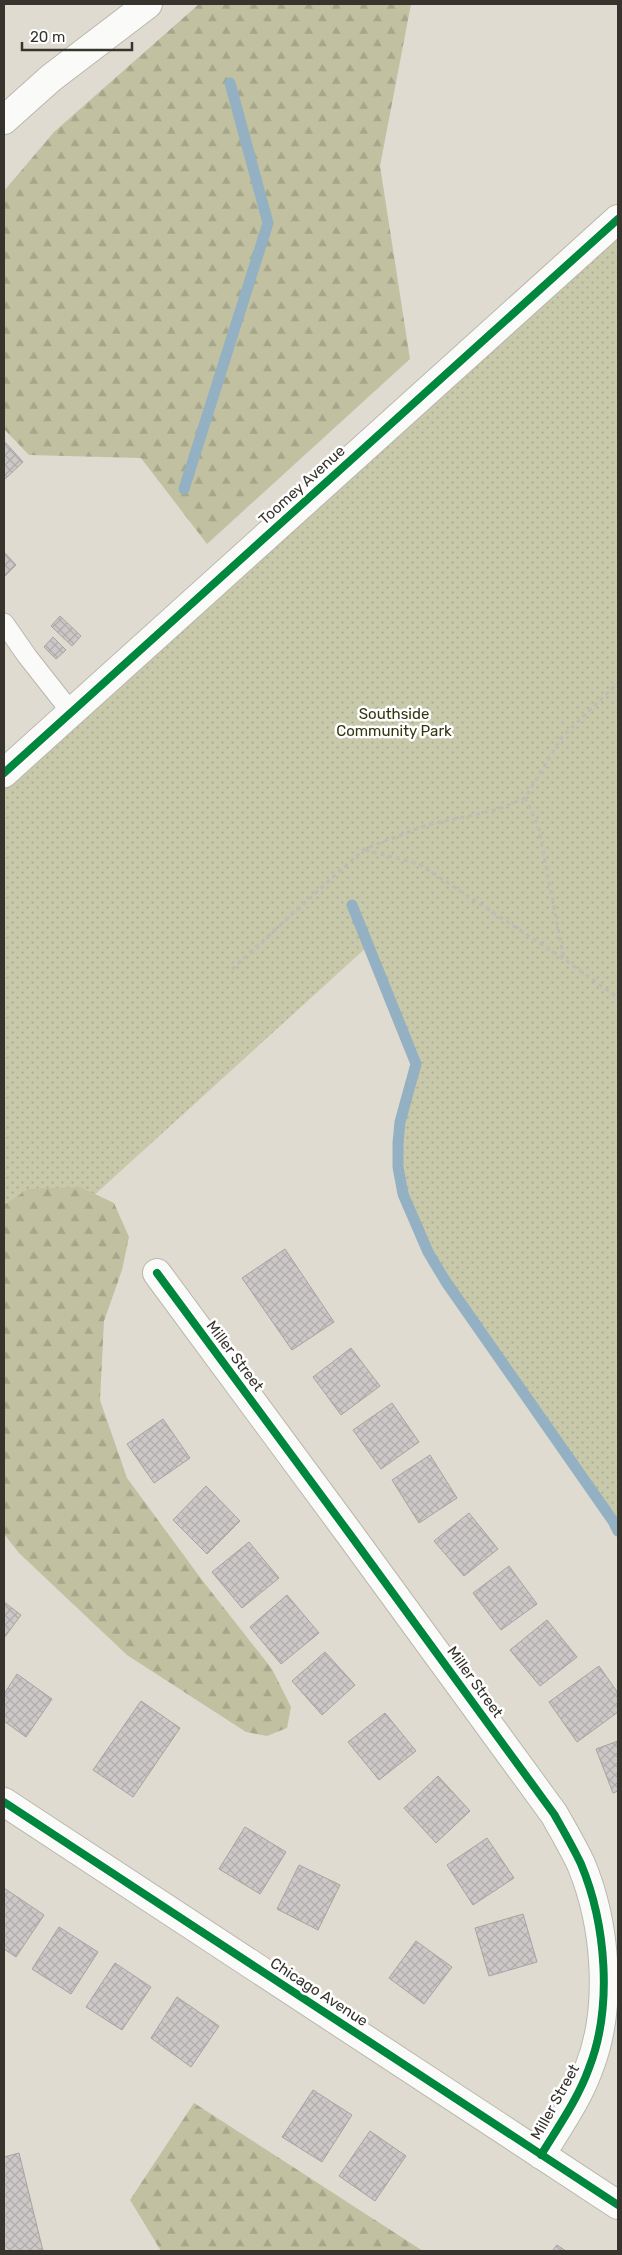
<svg xmlns="http://www.w3.org/2000/svg" width="622" height="2255" viewBox="0 0 622 2255" font-family="Rubik,sans-serif">
	<style>
		.grass { fill: url(#grass-dots) }
		.forest { fill: url(#forest-firs) }
		.lines { fill: none; stroke-linecap: round; stroke-linejoin: round }
		.stream { stroke: #93b1c3; stroke-width: 11 }
		.building { fill: url(#building-cross-hatch); stroke: #a7a3a1 }
		.service-casing { stroke: #bab7ae; stroke-width: 21 }
		.minor-casing { stroke: #bab7ae; stroke-width: 30 }
		.motorway-casing { stroke: #bab7ae; stroke-width: 30 }
		.path { stroke: #bdbcb8; stroke-width: 3; stroke-dasharray: 4 4; stroke-linecap: butt }
		.service { stroke: #fafaf8; stroke-width: 19 }
		.minor { stroke: #fafaf8; stroke-width: 28 }
		.motorway { stroke: #fafaf8; stroke-width: 28 }
		.cycleway-casing { stroke: #fff; stroke-width: 11 }
		.cycleway { stroke: #00873e; stroke-width: 8 }
		.labels { text-anchor: middle; stroke-width: 5; stroke-linejoin: round; paint-order: stroke }
		.street-label { font-size: 15px; fill: #36342c; stroke: #fff }
		.park-label { font-size: 15px; fill: #34360e; stroke: #fff }
	</style>
	<defs>
		<pattern id="grass-dots" width="8" height="8" patternUnits="userSpaceOnUse" patternTransform="scale(1.25)"><rect width="8" height="8" fill="#c8c8aa"/><path d="M2 2h.1M6 6h.1" fill="none" stroke="#acac92" stroke-width="1.8" stroke-linecap="round"/></pattern>
		<pattern id="forest-firs" width="22" height="20" patternUnits="userSpaceOnUse" patternTransform="scale(1.25)"><rect width="22" height="20" fill="#c1c1a1"/><path d="M5 1l3.5 6h-7zM16 11l3.5 6h-7z" fill="#a6a68b"/></pattern>
		<pattern id="building-cross-hatch" width="8" height="8" patternUnits="userSpaceOnUse" patternTransform="scale(1.25)"><rect width="8" height="8" fill="#cbc8c7"/><path d="M0 0l8 8M0 8l8-8" fill="none" stroke="#afacab"/></pattern>
	</defs>
	<rect width="100%" height="100%" fill="#dfdbd0"/>
	<path class="grass" d="M618 219V1531L613 1521 446 1281 428 1252 403 1194 398 1167V1143L400 1122 416 1064 368 946 35 1249 4 1212V773Z"/>
	<path class="forest" d="M199 4H411L380 166 410 359 207 544 141 458 29 455 4 429V191L54 132Z
		M80 1187 114 1203 129 1237 122 1270 104 1321 100 1400 127 1478 202 1580 272 1669 291 1707 287 1728 267 1736 246 1732 127 1655 19 1553 4 1534V1205L28 1189Z
		M194 2103 423 2251H161L130 2200Z"/>
	<g class="lines">
		<path class="stream" d="M184 489 268 223 230 83
			M352 905 416 1064 400 1122 398 1143V1167L403 1194 428 1252 446 1282 613 1521 618 1531"/>
	</g>
	<path class="building" d="M4 441 23 462 4 480Z
		M4 552 16 565 4 577Z
		M60 616 81 636 72 646 51 626Z
		M53 637 66 650 56 659 44 647Z
		M285 1249 334 1322 292 1350 242 1278Z
		M351 1348 380 1386 341 1415 313 1377Z
		M392 1403 419 1442 381 1469 353 1430Z
		M163 1419 190 1458 154 1483 127 1444Z
		M430 1455 457 1498 419 1523 392 1480Z
		M206 1486 240 1521 207 1554 173 1520Z
		M469 1513 498 1549 464 1576 434 1541Z
		M249 1542 279 1578 242 1608 212 1572Z
		M509 1566 537 1604 501 1630 473 1593Z
		M287 1595 319 1633 281 1664 250 1627Z
		M4 1602 21 1615 4 1638Z
		M547 1620 577 1657 540 1686 510 1650Z
		M325 1652 355 1685 322 1715 292 1681Z
		M599 1666 618 1693V1712L577 1742 549 1702Z
		M17 1674 52 1699 26 1737 4 1721V1694Z
		M141 1701 180 1728 133 1797 93 1770Z
		M385 1713 416 1751 379 1780 348 1742Z
		M618 1741V1791L613 1793 596 1749Z
		M438 1776 470 1811 436 1843 404 1808Z
		M245 1827 286 1852 260 1894 219 1869Z
		M487 1838 514 1878 473 1905 447 1865Z
		M299 1865 340 1885 318 1930 277 1909Z
		M4 1888 44 1915 16 1957 4 1949Z
		M523 1914 537 1962 489 1976 475 1928Z
		M59 1927 98 1952 71 1994 32 1969Z
		M416 1941 452 1967 424 2004 389 1978Z
		M115 1963 151 1987 122 2030 86 2007Z
		M177 1997 219 2026 191 2067 151 2038Z
		M313 2090 352 2115 322 2162 282 2137Z
		M370 2131 406 2156 375 2201 339 2176Z
		M19 2153 43 2251H4V2157Z
		M557 2245 566 2251H552Z"/>
	<g class="lines">
		<defs>
			<path id="service" d="M4 623 27 656 71 712"/>
			<path id="minor" d="M4 773 618 219
				M157 1273 349 1533 554 1814C563 1830 573 1847 581 1864 606 1924 613 2007 589 2068 578 2099 558 2127 541 2155
				M4 1802 618 2205"/>
			<path id="motorway" d="M4 120 51 78 148 4"/>
		</defs>
		<use href="#service" class="service-casing"/>
		<use href="#minor" class="minor-casing"/>
		<use href="#motorway" class="motorway-casing"/>
		<path class="path" d="M525 798 538 825 564 959
			M365 850 419 864 564 959 618 998
			M232 969 364 849 427 825 496 810 525 798 562 737 618 683"/>
		<use href="#service" class="service"/>
		<use href="#minor" class="minor"/>
		<use href="#motorway" class="motorway"/>
		<defs>
			<path id="cycleway" d="M4 773 618 219
				M157 1273 349 1533 554 1814C563 1830 573 1847 581 1864 606 1924 613 2007 589 2068 578 2099 558 2127 541 2155
				M4 1802 618 2205"/>
		</defs>
		<use href="#cycleway" class="cycleway-casing"/>
		<use href="#cycleway" class="cycleway"/>
	</g>
	<g class="labels">
		<g class="street-label">
			<text transform="translate(302 485) rotate(-42)" y="5">Toomey Avenue</text>
			<text transform="translate(235 1356) rotate(53)" y="5">Miller Street</text>
			<text transform="translate(475 1682) rotate(54)" y="5">Miller Street</text>
			<text transform="translate(319 1992) rotate(33)" y="5">Chicago Avenue</text>
			<text transform="translate(555 2102) rotate(-61)" y="5">Miller Street</text>
		</g>
		<g class="park-label">
			<text x="394" y="719">Southside<tspan x="394" dy="17">Community Park</tspan></text>
		</g>
	</g>
	<rect width="622" height="2255" fill="none" stroke="#36342c" stroke-width="10"/>
	<path d="M22 42v8h110v-8" fill="none" stroke="#36342c" stroke-width="2.5"/>
	<text x="30" y="42" font-size="15" fill="#36342c" stroke="#ffffff" stroke-width="4" paint-order="stroke">20 m</text>
</svg>
